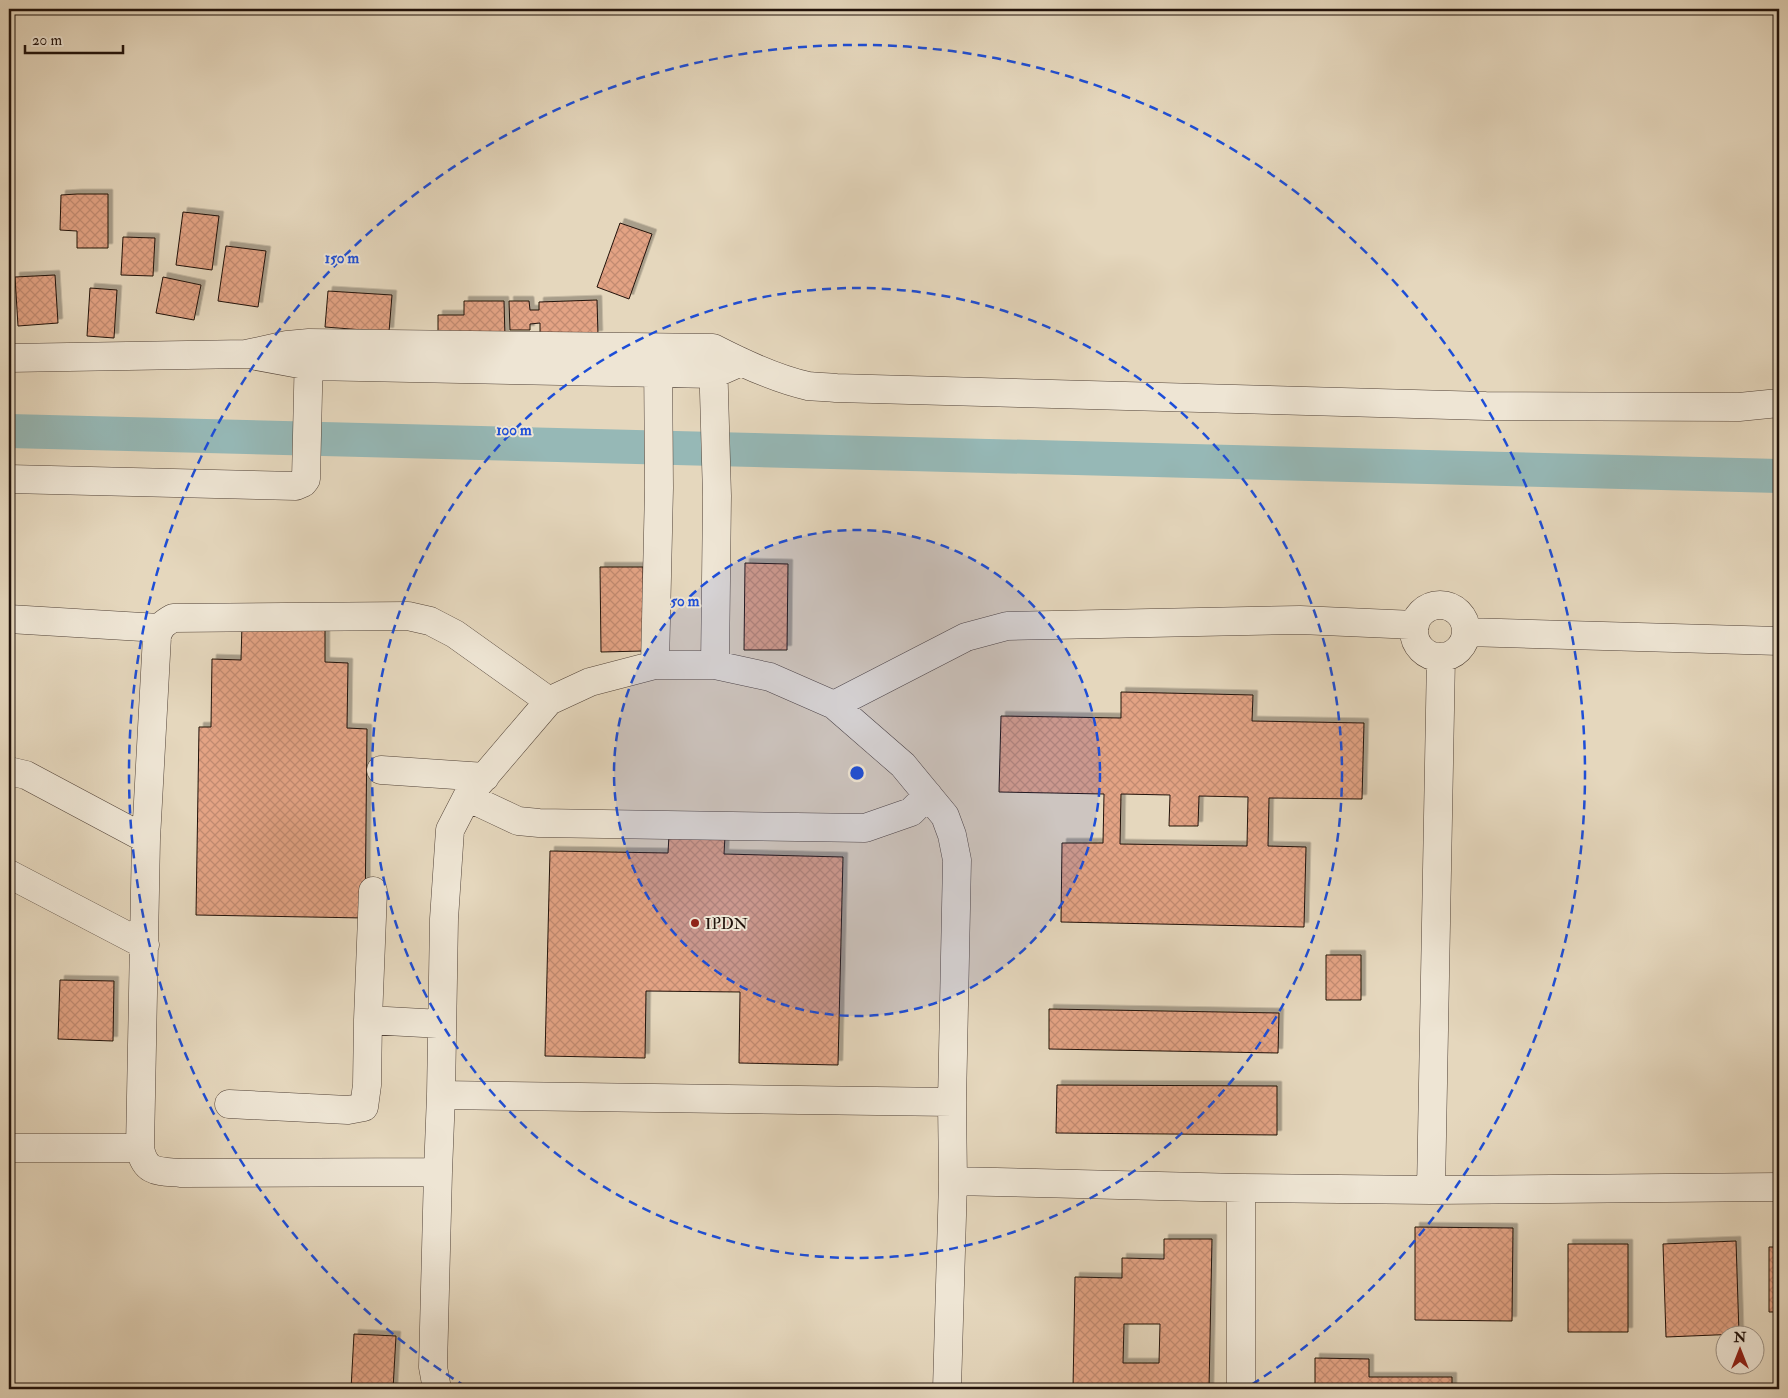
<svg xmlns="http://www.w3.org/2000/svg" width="1788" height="1398" viewBox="0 0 1788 1398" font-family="'IM FELL Double Pica',serif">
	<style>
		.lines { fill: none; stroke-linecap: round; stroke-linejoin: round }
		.canal { stroke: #96b8b6; stroke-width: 34 }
		.building { fill: url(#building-cross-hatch); stroke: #21120b; fill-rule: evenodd; filter: url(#shadow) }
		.minor-casing { stroke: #524338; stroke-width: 29 }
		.minor { stroke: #eee5d4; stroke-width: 28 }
		.ring { fill: none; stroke: #1d4ed8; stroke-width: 2.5; stroke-dasharray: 9 6 }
		.poi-dot { fill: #8f2418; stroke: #eee5d4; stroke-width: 2 }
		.labels { text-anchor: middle; stroke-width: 4; stroke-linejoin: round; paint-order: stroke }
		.poi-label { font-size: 16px; fill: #21120b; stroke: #eee5d4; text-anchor: start }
		.centre { fill: #1d4ed8; stroke: #eee5d4; stroke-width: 2.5 }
		.ring-label { font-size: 15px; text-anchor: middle; font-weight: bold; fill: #1d4ed8; stroke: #eee5d4; stroke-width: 4; stroke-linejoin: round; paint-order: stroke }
	</style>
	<defs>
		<pattern id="building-cross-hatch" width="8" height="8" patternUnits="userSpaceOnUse" patternTransform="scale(1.25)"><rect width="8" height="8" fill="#e3a384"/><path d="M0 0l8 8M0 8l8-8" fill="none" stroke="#c28b71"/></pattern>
		<filter id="shadow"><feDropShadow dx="4.5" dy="-4.5" stdDeviation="0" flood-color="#0004"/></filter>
	</defs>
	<rect width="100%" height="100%" fill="#e5d7bd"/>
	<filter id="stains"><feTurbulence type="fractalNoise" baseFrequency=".004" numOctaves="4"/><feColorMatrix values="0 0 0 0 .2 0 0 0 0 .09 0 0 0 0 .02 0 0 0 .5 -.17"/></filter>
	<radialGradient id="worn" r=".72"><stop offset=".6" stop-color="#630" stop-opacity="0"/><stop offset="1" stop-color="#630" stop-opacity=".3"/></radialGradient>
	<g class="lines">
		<path class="canal" d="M9 431 1779 476"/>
	</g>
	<path class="building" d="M77 194H108V248H77V231L60 230 61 195Z
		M183 212 219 216 212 270 176 265Z
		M620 223 652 234 629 299 597 287Z
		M123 237 155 238 153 276 121 275Z
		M226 246 266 251 258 307 218 301Z
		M55 275 58 323 18 326 15 277Z
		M163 277 201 285 194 320 156 313Z
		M90 288 117 290 114 338 87 336Z
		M328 291 392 295 389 332 325 327Z
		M597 300 598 335 540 336V323L530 324V330H510L509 301H529L530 310H539V302Z
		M464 301H504L505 338 438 332V315H464Z
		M745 563 788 564 787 650H744Z
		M600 567H643L644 651 601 652Z
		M242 624 325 625V662L348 663 347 728 367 729 365 918 196 915 199 727H211L212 659 241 660Z
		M1121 692 1253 695 1252 721 1364 723 1362 799 1269 798 1268 846 1306 847 1304 927 1061 922 1062 843H1103L1104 794 999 792 1001 716 1121 718ZM1121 794 1170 795 1169 826H1198L1199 796 1248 797 1247 846 1120 844Z
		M669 835 725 836 724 854 843 857 838 1065 739 1063 740 992 646 991 645 1058 545 1056 550 851 668 853Z
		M1326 955H1361V1000H1326Z
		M60 980 114 981 113 1041 58 1039Z
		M1049 1009 1279 1013 1278 1053 1049 1049Z
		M1057 1085 1277 1086V1135L1056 1133Z
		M1415 1227 1513 1228 1512 1321 1415 1320Z
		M1164 1239H1212L1209 1389H1073L1075 1277 1122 1278V1258L1164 1259ZM1124 1324H1160L1159 1363H1123Z
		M1736 1241 1739 1334 1666 1337 1663 1244Z
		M1568 1244H1628V1332H1568Z
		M1769 1247H1779V1312H1769Z
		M354 1334 396 1336 393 1389H351Z
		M1315 1358 1369 1359V1377H1452V1388L1460 1389H1315Z"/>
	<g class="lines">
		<defs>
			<path id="minor" d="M256 356 310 366 714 374 741 362
				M713 357 717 496 715 665
				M9 358 246 354 287 345 309 343 713 348C742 363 776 379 808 386 817 387 827 387 836 388L1486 406 1739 407 1779 403
				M9 479 296 486 303 483 306 479 309 348
				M1414 631a26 26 0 1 1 52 0a26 26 0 1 1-52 0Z
				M9 619 159 628
				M1466 632 1779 641
				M655 665 659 488 658 354
				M834 705 966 637 1007 626 1300 620 1415 625
				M381 770 485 777
				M9 771 26 775 146 839
				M467 797 518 821 539 823 865 828 911 812 928 795
				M9 874 145 945
				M373 891 368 1020 442 1024
				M441 1095 952 1102
				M229 1104 348 1110 364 1107 367 1085 368 1020
				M9 1148H140
				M438 1172 441 1095 444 919 450 830 467 797 549 701
				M953 1181 1241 1188 1431 1190 1441 657
				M1241 1188V1389
				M1431 1190 1779 1187
				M437 1389 433 1367 438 1172 181 1173C159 1171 145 1174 140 1148L146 839 157 636C160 626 164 623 173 618L408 616 430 621 455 634 549 701 590 682 655 665H715L770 677 834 705 903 765 945 816 952 835 957 860 952 1102 953 1181 947 1389"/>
		</defs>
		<use href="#minor" class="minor-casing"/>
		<use href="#minor" class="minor"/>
	</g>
	<circle cx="857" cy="773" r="243" fill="#1d4ed8" fill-opacity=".12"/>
	<g class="ring">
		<circle cx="857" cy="773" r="243"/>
		<circle cx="857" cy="773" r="485"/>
		<path d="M466 1387A728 728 0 1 1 1248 1387"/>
	</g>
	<circle class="poi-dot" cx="695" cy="923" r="5"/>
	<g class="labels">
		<g class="poi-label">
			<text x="705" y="929">IPDN</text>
		</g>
	</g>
	<circle cx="857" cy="773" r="8" class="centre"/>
	<g class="ring-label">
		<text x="342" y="263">150 m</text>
		<text x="514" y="435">100 m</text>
		<text x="685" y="606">50 m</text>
	</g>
	<rect width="1788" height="1398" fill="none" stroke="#e5d7bd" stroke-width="30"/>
	<rect x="10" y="10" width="1768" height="1378" fill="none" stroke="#21120b" stroke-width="2.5"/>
	<rect x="15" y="15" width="1758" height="1368" fill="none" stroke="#21120b"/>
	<g transform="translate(1740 1350)"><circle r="24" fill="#eee5d4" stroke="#9c9184"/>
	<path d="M0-4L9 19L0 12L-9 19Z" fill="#8f2418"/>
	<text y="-8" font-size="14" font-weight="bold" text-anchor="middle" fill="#21120b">N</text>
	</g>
	<path d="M25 45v8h98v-8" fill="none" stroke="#21120b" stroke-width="2.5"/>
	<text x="32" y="45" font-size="15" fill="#21120b" stroke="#eee5d4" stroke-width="4" paint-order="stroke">20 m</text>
	<rect width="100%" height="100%" filter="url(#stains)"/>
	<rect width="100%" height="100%" fill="url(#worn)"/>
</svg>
